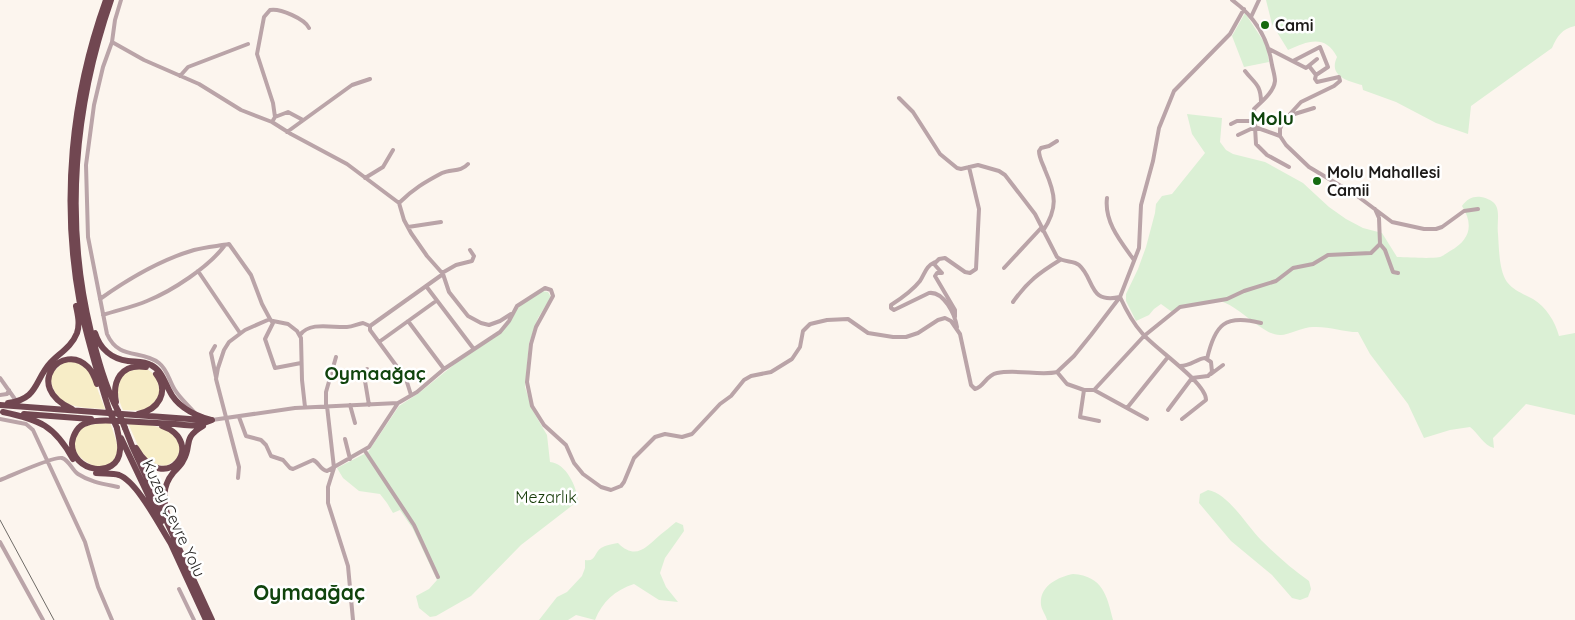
<svg xmlns="http://www.w3.org/2000/svg" width="1575" height="620" viewBox="0 0 1575 620" font-family="Quicksand,sans-serif">
	<style>
		.green { fill: #dbf0d5 }
		.sand { fill: #f7edc7 }
		.lines { fill: none; stroke-linecap: round; stroke-linejoin: round }
		.street { stroke: #baa4a8; stroke-width: 4 }
		.highway { stroke: #714751; stroke-width: 6 }
		.rail { stroke: #6e6a66; stroke-width: 1 }
		.highway-bridge { stroke: #714751; stroke-width: 6 }
		.poi-dot { fill: #156a10; stroke: #fff; stroke-width: 2 }
		.labels { text-anchor: middle; stroke-width: 5; stroke-linejoin: round; paint-order: stroke }
		.poi-label { font-size: 16px; font-weight: bold; fill: #1d1a18; stroke: #fff; text-anchor: start }
		.park-label { font-size: 16px; fill: #163b08; stroke: #fff }
		.street-label { font-size: 16px; fill: #1d1a18; stroke: #fff }
		.quarter-label { font-size: 19px; font-weight: bold; fill: #10440d; stroke: #fff }
		.district-label { font-size: 21px; font-weight: bold; fill: #10440d; stroke: #fff }
	</style>
	<rect width="100%" height="100%" fill="#fcf5ee"/>
	<path class="green" d="M1266 0H1575V26C1562 29 1557 36 1552 48L1471 106 1468 134 1436 123 1396 102 1363 90 1362 85C1348 81 1328 76 1337 57 1325 33 1306 42 1288 50L1272 24Z
		M1245 13 1266 45 1269 62 1244 67 1232 36Z
		M1187 114 1222 118 1220 142 1226 150 1233 154 1265 162 1303 183 1329 207 1346 219 1363 228 1382 233 1397 257C1409 257 1428 259 1440 257 1443 256 1447 253 1450 251 1470 240 1474 225 1462 206 1467 199 1473 196 1481 197 1505 202 1496 217 1498 234 1499 248 1499 271 1507 282 1514 291 1524 294 1533 299 1546 307 1555 321 1559 336L1575 333V415L1526 404 1506 425 1493 438 1494 448C1484 446 1478 433 1470 427L1450 430 1424 438 1408 404 1370 354 1358 332C1343 332 1328 326 1313 327 1303 327 1286 336 1280 335 1272 335 1265 330 1259 326 1248 319 1233 304 1220 301 1207 298 1184 307 1172 312L1161 304 1154 309 1149 315 1136 321 1126 301V294L1138 269 1146 247 1155 213 1156 204 1162 196 1172 194 1205 153 1192 134Z
		M542 291 548 292 551 297 538 318 529 343 525 387 533 411 547 435 550 462C566 463 577 487 578 501L521 545 471 596 436 616 430 617 419 608 416 596 429 589 437 580 413 529 400 510 393 513 387 503 380 494 359 491 343 478 337 468 368 452 399 406 419 393 461 359 504 329 512 319 517 307Z
		M1208 490C1229 494 1247 526 1261 540 1276 555 1292 569 1309 581L1311 589 1308 597 1300 600 1292 598 1272 575 1231 541 1199 503 1200 494Z
		M676 522 683 525 684 531 665 558 660 573 666 587 678 602 659 600 634 584C615 590 602 602 595 620L576 615 568 620H539L557 597 567 592 582 576 585 568V560C596 562 594 553 601 548 606 545 613 544 618 543 636 561 646 547 660 535 665 531 670 527 676 522Z
		M1073 574C1103 576 1107 596 1113 620H1047C1046 615 1042 611 1041 605 1039 586 1058 577 1073 574Z"/>
	<path class="sand" d="M75 361 91 372 105 409C77 407 54 409 50 375L64 362Z
		M144 368C157 373 158 381 160 394 148 412 144 411 123 410 116 393 116 388 124 372Z
		M110 422 119 450 112 463 98 468C75 457 67 448 83 426Z
		M128 423 151 425 169 430 181 445 177 459 166 466 151 464 139 448Z"/>
	<g class="lines">
		<path class="street" d="M121 0 115 20 112 42 103 67 94 105 86 165 88 237 107 334C119 361 141 349 159 363 168 370 169 381 175 390 180 398 188 405 195 413
			M1232 0C1254 16 1268 38 1272 65 1273 70 1275 76 1275 81 1274 92 1261 102 1254 109L1255 127 1280 136
			M1251 17 1259 0
			M112 42 144 60 199 84 241 110 272 122 291 134 347 164 399 203 404 220 411 233 427 256 443 274 449 292 468 316 481 323 489 325 500 321 511 314
			M1269 49 1306 68 1317 59
			M1293 61 1320 47 1328 67 1316 75
			M1245 71C1254 83 1261 84 1261 102
			M180 76 188 67 248 44
			M899 98 913 112 940 154 957 168 961 169 978 165 999 171 1005 175 1035 214 1057 257C1064 263 1073 260 1079 265 1095 279 1088 304 1120 297 1126 310 1132 322 1142 333 1154 348 1207 383 1206 400L1182 419
			M1314 108 1288 116 1283 121 1280 129V136L1286 145 1309 167 1356 195 1392 222 1424 229H1436L1442 227 1464 211 1478 209
			M1290 114 1301 102 1334 86 1340 81 1339 77 1317 82 1315 79 1316 75 1309 66
			M275 117 288 112 303 120
			M272 122 275 117 273 103 257 54 264 17 270 10C280 8 305 19 309 28
			M1231 124 1237 121H1253
			M287 132 352 85 370 79
			M1238 135 1255 127 1256 144 1267 155 1289 167
			M365 178 383 167 393 150
			M1107 198C1104 222 1121 242 1134 260
			M399 203C413 189 425 182 442 173 451 169 461 172 468 164
			M408 227 441 222
			M1043 231C1058 208 1056 195 1045 170 1043 164 1039 158 1039 151L1041 148 1049 146 1057 141
			M1380 244 1385 250 1393 272 1398 273
			M935 262C926 266 925 273 920 281 912 291 902 298 891 305V308L894 310 929 293C944 291 955 315 957 327
			M1004 268 1042 227
			M198 271 240 333
			M442 273 456 265 472 261 474 256 470 250
			M426 286 473 348
			M100 299C128 279 160 260 194 250 205 247 218 246 229 244L251 275 262 304 270 319
			M1013 302C1028 281 1039 273 1060 260
			M103 315C118 310 133 307 147 301 172 291 209 267 225 245
			M955 317V310L935 276 937 273H942L934 264 939 259 945 258 965 272 970 273 976 269 979 209 969 167
			M273 321 288 324 297 331 301 338 302 380 305 407
			M408 321 444 369
			M300 335C310 321 333 328 347 327 353 327 357 324 363 323L370 326
			M379 342 436 301
			M215 346 211 353 216 377
			M1207 359C1215 324 1225 314 1261 323
			M367 369 365 381 369 405
			M1057 372 1067 384 1084 390H1094L1147 419
			M1211 374 1223 365
			M0 378 17 402
			M1084 390 1080 417 1099 421
			M1094 390 1144 336 1180 307 1227 299 1244 291 1276 281 1293 268 1313 264 1328 255 1371 253 1380 244 1379 218 1375 209
			M0 395 7 394 9 390
			M411 395 406 379 370 330V326L443 274
			M350 405 355 423
			M326 406V392L336 357
			M327 406 334 468 328 487V503L348 566 353 620
			M1127 408 1168 357
			M1168 410 1192 378 1208 376 1212 372 1211 362 1205 358C1196 359 1191 366 1180 366
			M239 417 246 436 261 440 266 445 271 456 283 460 290 468 293 469 313 460C319 462 320 470 327 471L369 447 398 403
			M0 419 26 424 33 430 85 542 98 587 112 620
			M212 420 295 408 398 403 417 392 444 369 500 332 509 321 517 306 545 288 551 290 553 296 536 327 531 344 527 382 532 406 544 425 566 445 574 463 583 474 601 487 611 490 621 486 624 482 634 458 655 437 665 434 682 437 692 434 720 404 731 396 744 380 751 376 771 372 792 359 800 347 803 331 810 324 827 320 848 319 868 333 893 337H906L918 333 938 320 945 318 951 321 960 334 971 385 975 389C984 387 986 375 997 373 1017 369 1041 376 1057 372L1074 356 1091 335 1120 297 1139 248 1141 205 1153 161 1159 128 1174 91 1230 34 1244 9
			M345 439 350 459
			M365 451 414 525 438 577
			M238 478 239 467 216 379 218 368 224 350 229 342 245 330 270 319 273 323 265 339 275 368 301 363
			M0 480C11 476 53 456 62 458 69 460 72 470 78 474 90 482 104 484 118 487
			M0 542 43 620
			M179 589 194 620"/>
		<path class="highway" d="M106 0C71 97 61 202 80 304 87 340 98 375 109 410
			M111 0C74 107 64 221 91 332 98 359 105 386 118 411
			M95 333C100 349 112 359 128 361 136 362 144 361 151 365 161 370 164 380 169 390 177 407 193 415 211 420
			M116 402C112 381 121 363 146 367
			M8 403C39 399 34 380 51 362 60 353 72 346 77 333 80 324 78 315 76 306
			M0 405 203 420
			M72 409C22 386 63 341 88 367 93 372 95 378 97 384
			M3 412C40 420 54 425 73 459
			M24 414 91 419
			M138 414C158 410 170 392 156 374
			M117 428C118 435 121 443 120 450 118 480 71 472 72 443 73 435 78 425 87 423 97 419 110 421 121 421 139 422 157 423 175 424 182 425 191 426 198 425 202 424 207 422 212 420
			M125 428 132 446 212 620
			M121 438 161 522
			M136 448C165 499 208 442 162 426
			M96 473C104 474 112 473 119 475 138 482 161 529 173 547
			M168 517C163 501 162 486 173 473 176 469 181 466 183 461 193 445 181 439 203 426
			M171 544 206 620"/>
		<path class="rail" d="M0 520 54 620"/>
		<path class="highway-bridge" d="M109 410 117 428
			M118 411 125 428"/>
	</g>
	<g class="poi-dot">
		<circle cx="1265" cy="25" r="5"/>
		<circle cx="1317" cy="181" r="5"/>
	</g>
	<g class="labels">
		<g class="poi-label">
			<text x="1275" y="31">Cami</text>
			<text x="1327" y="178">Molu Mahallesi<tspan x="1327" dy="18">Camii</tspan></text>
		</g>
		<g class="park-label">
			<text x="546" y="503">Mezarlık</text>
		</g>
		<g class="street-label">
			<text transform="translate(174 518) rotate(65)" y="6">Kuzey Çevre Yolu</text>
		</g>
		<g class="quarter-label">
			<text x="1272" y="125">Molu</text>
			<text x="375" y="380">Oymaağaç</text>
		</g>
		<g class="district-label">
			<text x="309" y="600">Oymaağaç</text>
		</g>
	</g>
</svg>
